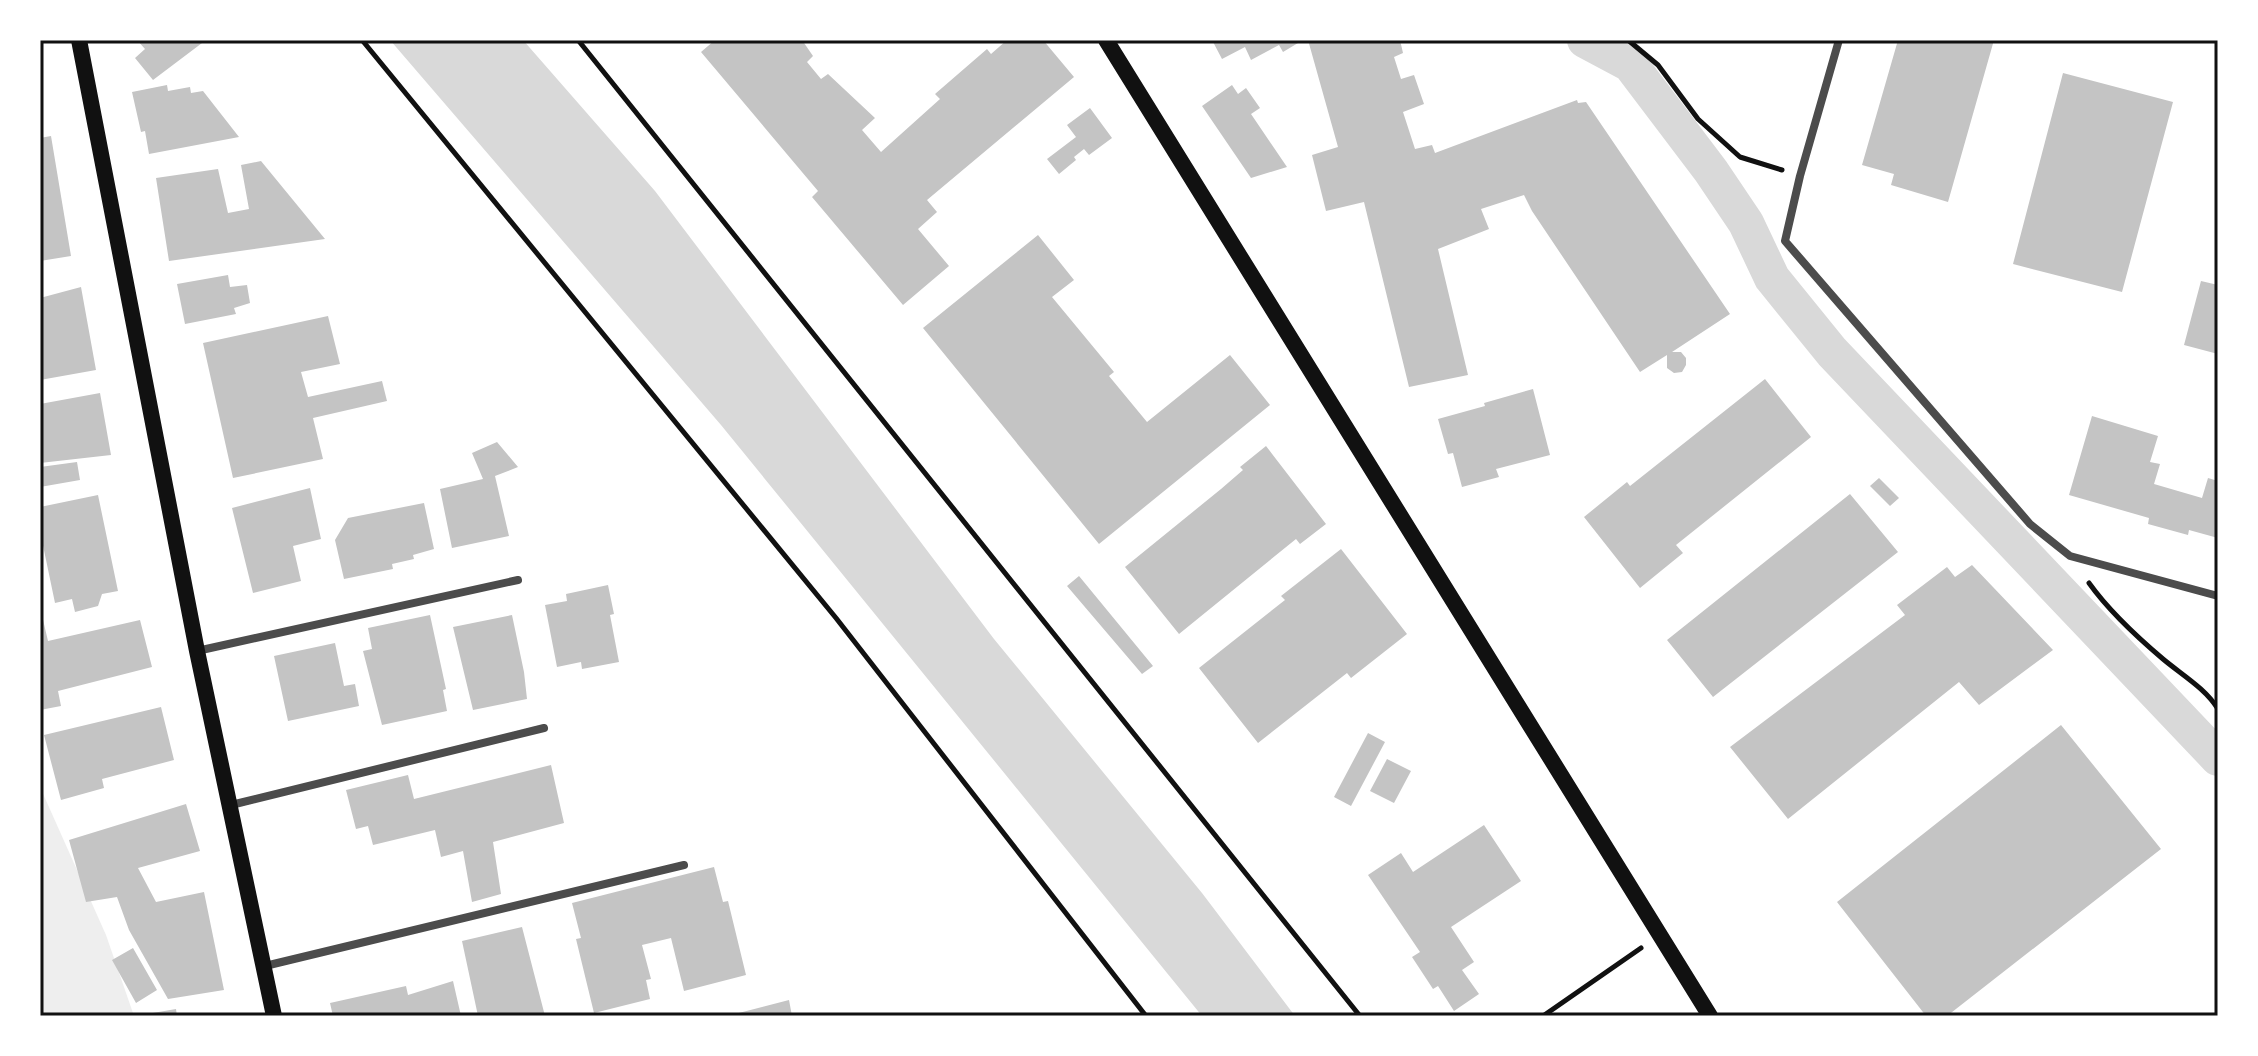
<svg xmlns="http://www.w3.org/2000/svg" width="2258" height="1056" viewBox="0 0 2258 1056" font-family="Mulish,sans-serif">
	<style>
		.green { fill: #eee }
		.water { fill: #d9d9d9 }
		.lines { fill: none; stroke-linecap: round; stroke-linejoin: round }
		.canal { stroke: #d9d9d9; stroke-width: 36 }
		.building { fill: #c4c4c4 }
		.path { stroke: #111; stroke-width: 5 }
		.minor { stroke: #4c4c4c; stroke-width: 8 }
		.secondary { stroke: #111; stroke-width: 16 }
		.neatline { fill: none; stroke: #111; stroke-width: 3 }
	</style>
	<rect width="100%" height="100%" fill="#fff"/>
	<path class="green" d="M40 787 106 935 134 1016H40Z"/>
	<path class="water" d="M390 40H523L655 191 994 639 1202 893 1295 1016H1202L721 425Z"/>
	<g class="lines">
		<path class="canal" d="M1585 40 1630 64 1711 171 1746 223 1772 278 1832 352 2218 758"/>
	</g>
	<path class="building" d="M137 40H206L153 80 135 58 145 49Z
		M715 40H802L813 56 807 62 821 79 828 74 875 118 862 130 881 152 940 99 935 94 987 49 991 54 1007 40H1043L1074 77 927 200 937 212 918 229 949 266 903 305 812 197 818 191 701 52Z
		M1212 40H1303L1283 52 1279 45 1251 60 1245 47 1222 59Z
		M1308 40H1400L1403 53 1394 57 1401 79 1414 75 1424 104 1403 112 1415 149 1432 145 1435 153 1577 100 1578 103 1586 102 1730 314 1672 352H1681L1686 358V365L1682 372 1674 373 1667 368V355L1640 372 1532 211 1524 195 1481 209 1489 229 1438 249 1468 375 1409 387 1364 202 1326 211 1312 155 1338 147Z
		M1898 40H1994L1948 202 1891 185 1894 174 1862 165Z
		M2063 73 2173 102 2122 292 2013 264Z
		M167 85 168 91 190 87 191 93 203 91 239 137 149 154 145 131 141 132 132 92Z
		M1232 85 1238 94 1246 88 1260 108 1251 114 1287 167 1251 178 1202 106Z
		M1090 108 1112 138 1089 155 1084 149 1074 157 1076 160 1059 174 1047 159 1076 137 1067 125Z
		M51 136 71 256 40 261V138Z
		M261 161 325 239 169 261 156 178 218 169 228 213 249 209 241 165Z
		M1038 235 1074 280 1052 297 1114 372 1109 376 1147 422 1230 355 1270 405 1099 544 923 328Z
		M228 275 230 287 247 285 250 303 234 308 236 314 185 324 177 284Z
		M2201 281 2218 285V354L2184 345Z
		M81 287 96 370 40 380V298Z
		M328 316 340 364 301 372 308 397 382 381 387 401 313 418 323 459 233 478 203 343Z
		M1765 379 1811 437 1676 545 1683 553 1640 588 1584 517 1627 482 1630 486Z
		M1533 389 1550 455 1496 469 1499 477 1462 487 1453 453 1448 454 1438 419 1485 406 1484 403Z
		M100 393 111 455 40 463V404Z
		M2092 416 2158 436 2150 462 2160 464 2154 484 2202 498 2208 478 2218 481V538L2189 530 2188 535 2148 524 2149 518 2069 495Z
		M497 442 518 467 495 476 509 536 452 548 440 489 483 479 472 453Z
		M1266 446 1326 524 1300 544 1296 539 1179 634 1125 567 1221 489 1243 470 1240 467Z
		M77 462 80 480 40 487V467Z
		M1879 478 1899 498 1890 506 1870 486Z
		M310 488 321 539 293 546 301 581 253 593 232 508Z
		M1850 494 1898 552 1713 697 1667 640Z
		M98 495 118 591 102 594 98 606 75 612 72 599 55 603 40 531V507Z
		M424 503 434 549 413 555 414 559 392 564 393 569 344 579 335 540 348 518Z
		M1341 549 1407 634 1351 678 1347 673 1258 743 1199 668 1285 600 1281 596Z
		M1972 565 2053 650 1979 705 1959 682 1788 819 1730 747 1905 615 1897 605 1947 567 1955 577Z
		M1079 576 1153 666 1142 674 1067 586Z
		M608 585 614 614 610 615 619 662 582 669 581 662 557 667 545 605 567 601 566 594Z
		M40 607 48 641 140 620 152 667 58 691 61 706 40 710Z
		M430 615 446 689 443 690 447 711 382 725 363 651 372 649 368 628Z
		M512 615 524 672 527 699 473 710 453 627Z
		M335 643 344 686 355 684 359 706 288 721 274 656Z
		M161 707 174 760 102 779 104 788 61 800 44 735Z
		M2061 725 2161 849 1947 1016H1926L1837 902Z
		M1368 733 1385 742 1351 806 1334 797Z
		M1387 759 1411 771 1394 803 1370 791Z
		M551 765 564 823 493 842 501 894 472 902 463 851 441 857 435 830 373 845 368 826 356 829 346 790 408 775 414 799Z
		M186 804 200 851 138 868 156 902 204 892 224 990 168 999 129 930 117 897 86 902 69 840Z
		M1484 825 1521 881 1451 927 1474 962 1462 970 1479 994 1454 1011 1438 986 1433 989 1412 957 1420 952 1368 875 1401 853 1413 872Z
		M714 867 723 902 728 901 746 975 684 991 671 938 642 945 651 979 646 980 650 999 594 1013 576 939 581 938 572 903Z
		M522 927 545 1016H478L462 941Z
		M133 948 157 990 136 1003 112 960Z
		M453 981 461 1016H333L330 1003 406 986 408 995Z
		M789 1000 792 1016H732L731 1015Z
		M176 1009 177 1016H147V1014Z"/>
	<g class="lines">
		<path class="path" d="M362 40 836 618 1146 1016
			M578 40 1360 1016
			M1628 40 1658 65 1698 119 1740 157 1782 170
			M2089 583C2109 611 2137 637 2163 659 2182 675 2205 688 2218 709
			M1543 1016 1641 948"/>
		<path class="minor" d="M1839 40 1800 176 1785 241 2030 524 2070 556 2218 596
			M197 651 518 580
			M231 805 544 728
			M265 966 684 865"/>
		<path class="secondary" d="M79 40 197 651 274 1016
			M1106 40 1710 1016"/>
	</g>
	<rect width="2258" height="1056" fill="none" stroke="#ffffff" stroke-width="84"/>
	<rect x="42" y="42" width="2174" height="972" class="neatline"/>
</svg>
